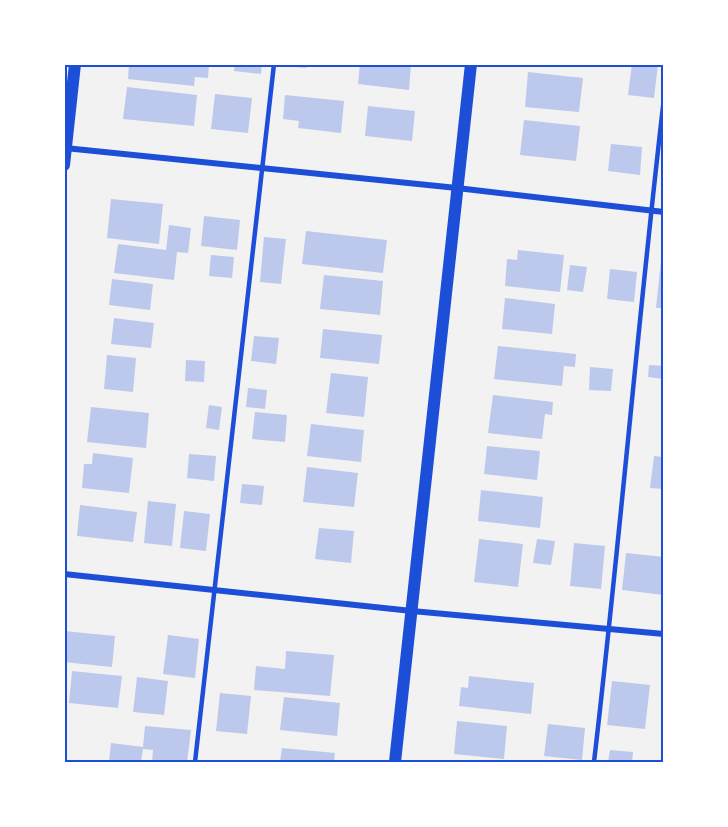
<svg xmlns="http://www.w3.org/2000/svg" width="728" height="827" viewBox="0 0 728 827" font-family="Lora,serif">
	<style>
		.building { fill: #bdc9ec }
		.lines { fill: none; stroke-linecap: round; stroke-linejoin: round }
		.service { stroke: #1d4ed8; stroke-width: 4.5 }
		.minor { stroke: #1d4ed8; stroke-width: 6 }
		.secondary { stroke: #1d4ed8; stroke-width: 12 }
		.neatline { fill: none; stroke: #1d4ed8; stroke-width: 2 }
	</style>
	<rect width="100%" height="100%" fill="#f2f2f2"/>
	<path class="building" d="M129 64H209L208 78 195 77 194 86 128 79Z
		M235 64H262L261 74 234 71Z
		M283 64H306V68L283 66Z
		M360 64H411L409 90 358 84Z
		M632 64H658L654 98 628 95Z
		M528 72 583 78 579 112 525 107Z
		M127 87 197 95 194 126 123 119Z
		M215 94 252 98 248 133 211 129Z
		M285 95 344 101 341 133 298 128 299 121 283 119Z
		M368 106 415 111 412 141 365 136Z
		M524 120 580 126 576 161 520 155Z
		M611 144 642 147 640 175 608 171Z
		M111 199 163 204 159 244 107 238Z
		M204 216 240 220 237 250 201 246Z
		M169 225 191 228 188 253 177 252 174 280 114 273 118 244 166 250Z
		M306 231 387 240 383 273 302 264Z
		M264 237 286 239 281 284 260 282Z
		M518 250 564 255 560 292 505 286 507 259 517 260Z
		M211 255 234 257 232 278 209 276Z
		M661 261H664V308H656Z
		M570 265 587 267 583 292 567 290Z
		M610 269 637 272 634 302 607 299Z
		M324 275 383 281 380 315 320 309Z
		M112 279 153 284 150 310 109 305Z
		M505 298 555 304 552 334 502 329Z
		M114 318 154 323 151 348 111 344Z
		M323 329 382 335 379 364 320 358Z
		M254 336 279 338 276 364 251 361Z
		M498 346 576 354 575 367 564 366 562 386 494 379Z
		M107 355 136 358 133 392 104 389Z
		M186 360 205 361 204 382 185 381Z
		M649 365 664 366V379L648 377Z
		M590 367 613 369 611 391 589 390Z
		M331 373 368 377 364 417 326 413Z
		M248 388 267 390 265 409 246 407Z
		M493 395 553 402 552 415 545 414 542 439 488 433Z
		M209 405 222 407 219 430 206 428Z
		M91 407 149 413 146 448 87 442Z
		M255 412 287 415 285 442 252 439Z
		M311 424 364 430 361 462 307 456Z
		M487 446 540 451 537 480 484 474Z
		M93 453 133 458 129 493 82 488 84 464H92Z
		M189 454 216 456 214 481 187 478Z
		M654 456 664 457V489L650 488Z
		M307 467 358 473 354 507 303 502Z
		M242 484 264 486 262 505 240 503Z
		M481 490 543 497 540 528 478 521Z
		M148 501 176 504 172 546 144 543Z
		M80 505 137 512 133 542 77 536Z
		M184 511 210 514 206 551 180 548Z
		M319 528 354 531 351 563 315 559Z
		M479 539 523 544 518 587 474 582Z
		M537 539 555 541 551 565 533 563Z
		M574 543 605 546 601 589 570 586Z
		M626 553 664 557V595L622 590Z
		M64 631 115 636 112 667 64 662Z
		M168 635 199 639 195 678 163 674Z
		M286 651 334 655 330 696 254 690 256 666 285 669Z
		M72 671 122 676 118 708 69 703Z
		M469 676 534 683 531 714 459 706 461 687 468 688Z
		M137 677 168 681 164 715 133 712Z
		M612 681 650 685 645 729 607 725Z
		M220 693 251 696 247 734 216 731Z
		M284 697 340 703 337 736 280 730Z
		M457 721 507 726 504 759 454 754Z
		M548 724 585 728 582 760 544 756Z
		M145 726 191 730 187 762H152L153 750 143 749 141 762H109L111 743 143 747Z
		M282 748 335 753 334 762H280Z
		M610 750 633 752 632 762H608Z"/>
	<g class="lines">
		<path class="service" d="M195 762 274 64
			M594 762C620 541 638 319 664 98"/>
		<path class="minor" d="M65 148 457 188 664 212
			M64 574 412 611 664 634"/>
		<path class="secondary" d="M64 165 75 64
			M395 762 471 64"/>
	</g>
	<rect width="728" height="827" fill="none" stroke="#ffffff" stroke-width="132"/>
	<rect x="66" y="66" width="596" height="695" class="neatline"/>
</svg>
